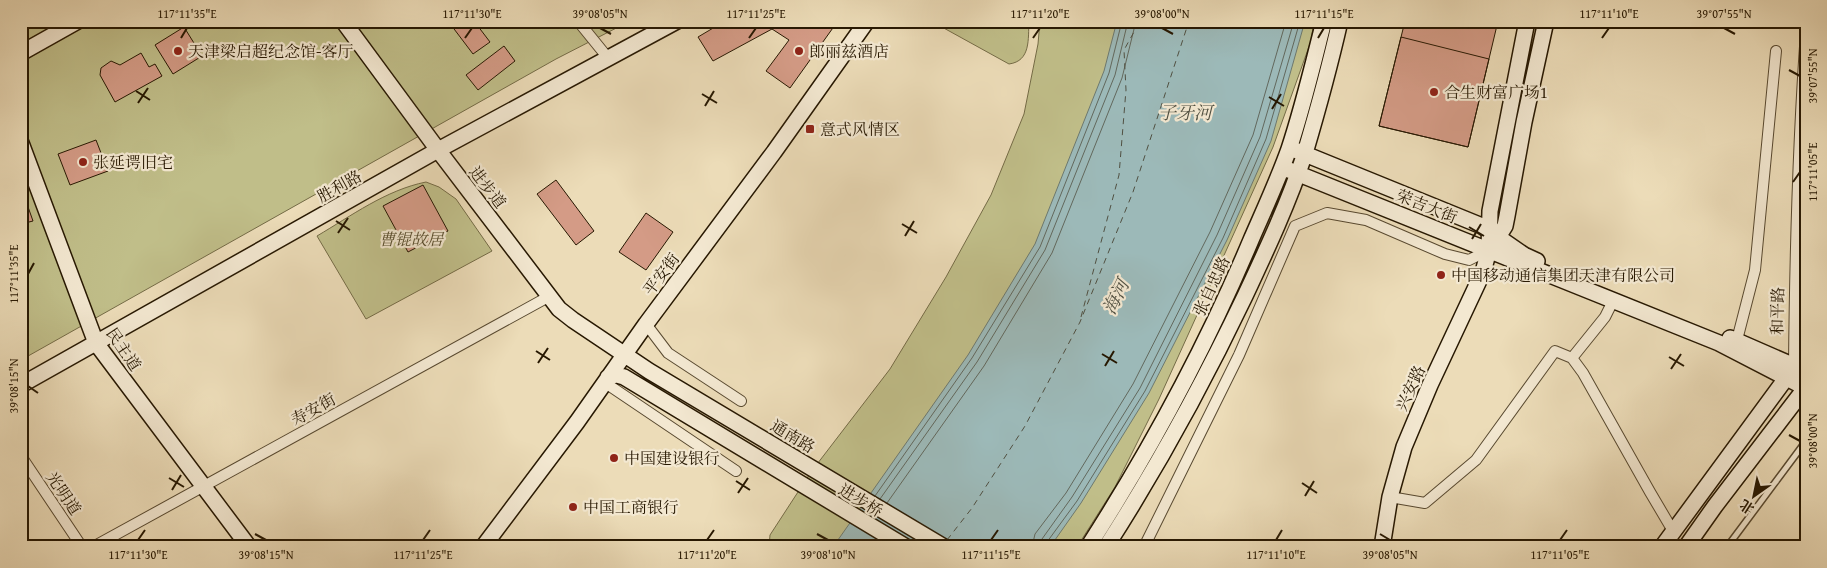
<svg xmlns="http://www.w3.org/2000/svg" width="1827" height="568" viewBox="0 0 1827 568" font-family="'Gentium Book Plus','Noto Serif SC',serif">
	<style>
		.green { fill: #c0be89; stroke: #746b46 }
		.water { fill: #9cb9b8; stroke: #6d796f }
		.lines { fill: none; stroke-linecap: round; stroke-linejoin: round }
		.shore { stroke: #62685d; stroke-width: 1 }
		.ferry { stroke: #505042; stroke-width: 1; stroke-dasharray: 6 5; stroke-linecap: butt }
		.building { fill: #d49b86; stroke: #271802 }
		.lane-casing { stroke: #584930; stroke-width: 8 }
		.street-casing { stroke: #584930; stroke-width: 12 }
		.secondary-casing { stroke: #271802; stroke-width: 18 }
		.lane { stroke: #f3e8d1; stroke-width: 5 }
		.street { stroke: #f3e8d1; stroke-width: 10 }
		.secondary { stroke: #f3e8d1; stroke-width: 15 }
		.ticks { fill: none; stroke: #271802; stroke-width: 2 }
		.poi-dot { fill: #8f2418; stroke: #f3e8d1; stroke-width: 2 }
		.labels { text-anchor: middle; stroke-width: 4.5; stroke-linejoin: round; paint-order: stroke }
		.poi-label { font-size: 16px; fill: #271802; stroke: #f3e8d1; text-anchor: start }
		.street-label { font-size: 16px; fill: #271802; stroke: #f3e8d1 }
		.park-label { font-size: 16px; font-style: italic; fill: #554a2a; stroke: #f3e8d1 }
		.water-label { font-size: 18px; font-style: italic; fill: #505042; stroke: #f3e8d1 }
		.neatline { fill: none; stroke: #271802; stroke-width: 2 }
		.ticks-label { font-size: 12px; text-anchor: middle; fill: #271802 }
	</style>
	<rect width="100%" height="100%" fill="#ecdcb8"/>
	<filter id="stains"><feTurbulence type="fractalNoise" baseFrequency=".004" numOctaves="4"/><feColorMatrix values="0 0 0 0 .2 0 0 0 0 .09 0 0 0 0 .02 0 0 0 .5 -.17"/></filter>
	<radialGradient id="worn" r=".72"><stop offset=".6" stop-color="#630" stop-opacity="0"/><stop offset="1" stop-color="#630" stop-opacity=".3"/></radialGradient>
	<path class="green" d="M21 21H630L556 59 21 360Z
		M931 21H1029C1028 39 1031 61 1009 64Z
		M1040 21H1314L1311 41 1273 147 1159 399 1115 487 1077 547H769L770 535 811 472 890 369 946 277 991 195 1024 114 1038 44Z
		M426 182 439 187 456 199 492 251 366 319 317 236C351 216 386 190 426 182Z"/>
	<path class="water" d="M1117 21H1305L1271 141 1227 240 1149 393 1081 503 1050 547H833L968 355 1035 244 1104 71Z"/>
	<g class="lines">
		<path class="shore" d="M875 496 972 358 1040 247 1109 73 1122 21
			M880 499 977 362 1045 250 1115 75 1128 21
			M887 503 984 366 1052 253 1122 78 1136 21
			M1032 547 1035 534 1066 493 1133 384 1210 232 1253 135 1286 21
			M1040 547 1042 539 1072 497 1140 388 1217 235 1260 137 1294 21
			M1046 547 1047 542 1077 501 1145 391 1223 238 1266 139 1300 21"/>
		<path class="ferry" d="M1081 317 1119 175 1126 90 1124 50 1140 21
			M947 540 972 508 1025 426 1080 322 1133 192 1189 21"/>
	</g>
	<path class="building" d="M448 21H474L490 42 473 54Z
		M725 21H829L835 25 790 88 766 71 789 40 772 29 713 61 698 37Z
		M1405 21H1498L1468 147 1379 126Z
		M184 27 202 56 173 74 155 45Z
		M1401 37 1489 59 1468 147 1379 126Z
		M504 46 515 61 478 90 466 75Z
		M141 53 149 67 155 64 162 76 115 102 100 75 101 68 111 61 120 65Z
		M96 140 108 171 70 185 58 154Z
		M556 180 594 231 576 245 537 194Z
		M423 185 448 231 408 252 383 206Z
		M21 187 33 221 21 224Z
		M646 213 673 232 646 270 619 252Z"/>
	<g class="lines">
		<defs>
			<path id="lane" d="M1727 547 1806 441"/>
			<path id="street" d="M578 21 608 58
				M854 21 863 27
				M646 324 668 353 741 401
				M1737 340 1755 270 1776 51
				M1572 358 1605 317 1613 301
				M1794 365C1795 254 1798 143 1806 32
				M604 382 736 471
				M21 456 82 547
				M1390 497 1425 503 1476 460 1555 351 1572 358 1583 373 1650 492 1673 531
				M93 547 548 297
				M1144 547 1239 355 1295 226 1327 213 1366 220 1445 254 1469 260 1489 250"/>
			<path id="secondary" d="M343 21 438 150 559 309 573 320 649 371 944 547
				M21 53 78 21
				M21 143 96 343 249 547
				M1295 150 1482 226 1524 255 1537 261
				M1289 170 1719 343 1806 388
				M1493 245 1505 226 1507 216 1524 122 1546 21
				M1730 338 1806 371
				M608 377 617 375 624 377 906 547
				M21 385 438 150 677 21
				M483 547 577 422 646 324 774 152 867 21
				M1088 547C1151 449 1206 347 1251 240 1264 210 1278 180 1289 149 1303 107 1313 64 1324 21
				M1106 547C1158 466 1204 382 1245 296 1267 249 1289 202 1305 153 1318 109 1330 65 1340 21
				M1382 547 1390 497 1404 447 1430 385 1483 272 1489 250 1490 211 1527 21
				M1662 547 1806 351
				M1686 547 1715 506 1806 387"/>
		</defs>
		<use href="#lane" class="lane-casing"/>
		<use href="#street" class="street-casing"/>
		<use href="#secondary" class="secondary-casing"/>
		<use href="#lane" class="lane"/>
		<use href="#street" class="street"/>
		<use href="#secondary" class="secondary"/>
	</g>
	<path class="ticks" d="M600 28 611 34M1162 28 1173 34M1724 28 1735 34M181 38 187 28M465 38 472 28M749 38 756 28M1033 38 1040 28M1318 38 1324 28M1602 38 1609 28M1789 70 1800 76M136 91 150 100M702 94 717 103M1269 97 1284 106M138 103 148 88M705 106 714 91M1272 109 1281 94M1793 182 1800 172M336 221 350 230M902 224 917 233M1469 227 1484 236M338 233 348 218M905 236 914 221M1472 239 1481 224M28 274 34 263M536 351 550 360M1102 354 1117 363M1669 357 1684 366M538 363 548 348M1105 366 1114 351M1671 369 1681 354M28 386 38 393M1789 435 1800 441M169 478 184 487M736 481 750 490M1302 483 1317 493M172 490 181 475M738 493 748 478M1305 496 1314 481M255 534 266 540M817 534 828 540M1380 534 1390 540M138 540 145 530M423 540 430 530M707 540 714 530M991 540 998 530M1276 540 1282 530M1560 540 1567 530"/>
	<g class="poi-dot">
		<circle cx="178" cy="51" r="5"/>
		<circle cx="799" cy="51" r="5"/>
		<circle cx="1434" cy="92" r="5"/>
		<rect x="805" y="124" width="10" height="10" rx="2.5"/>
		<circle cx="83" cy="162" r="5"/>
		<circle cx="1441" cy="275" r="5"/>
		<circle cx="614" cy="458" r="5"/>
		<circle cx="573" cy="507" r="5"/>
	</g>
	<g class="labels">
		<g class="poi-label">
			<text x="188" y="57">天津梁启超纪念馆-客厅</text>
			<text x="809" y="57">郎丽兹酒店</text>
			<text x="1444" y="98">合生财富广场1</text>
			<text x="820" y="135">意式风情区</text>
			<text x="93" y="168">张延谔旧宅</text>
			<text x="1451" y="281">中国移动通信集团天津有限公司</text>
			<text x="624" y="464">中国建设银行</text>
			<text x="583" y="513">中国工商银行</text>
		</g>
		<g class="street-label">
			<text transform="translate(339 186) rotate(-29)" y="6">胜利路</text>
			<text transform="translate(488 187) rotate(52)" y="6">进步道</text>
			<text transform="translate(1427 206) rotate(22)" y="6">荣吉大街</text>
			<text transform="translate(661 274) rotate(-53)" y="6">平安街</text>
			<text transform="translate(1211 286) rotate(-65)" y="6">张自忠路</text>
			<text transform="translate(1777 311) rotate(-89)" y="6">和平路</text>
			<text transform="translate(124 349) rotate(56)" y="6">民主道</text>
			<text transform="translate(1410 388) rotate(-65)" y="6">兴安路</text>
			<text transform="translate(313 409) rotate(-29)" y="6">寿安街</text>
			<text transform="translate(793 436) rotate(31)" y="6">通南路</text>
			<text transform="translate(64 493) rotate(56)" y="6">光明道</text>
			<text transform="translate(861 500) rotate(31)" y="6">进步桥</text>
		</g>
		<g class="park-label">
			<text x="411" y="245">曹锟故居</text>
		</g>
		<g class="water-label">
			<text x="1185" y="119">子牙河</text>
			<text transform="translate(1116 297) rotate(-64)" y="6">海河</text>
		</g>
	</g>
	<rect width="1827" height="568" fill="none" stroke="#ecdcb8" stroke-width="55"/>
	<g transform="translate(1754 496) rotate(213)" stroke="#f3e8d1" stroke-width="4" paint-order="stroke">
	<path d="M0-4L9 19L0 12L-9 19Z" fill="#271802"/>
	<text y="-8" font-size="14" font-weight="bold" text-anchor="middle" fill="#271802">北</text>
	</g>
	<rect x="28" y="28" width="1772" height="512" class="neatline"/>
	<g class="ticks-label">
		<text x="187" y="18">117°11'35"E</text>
		<text x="472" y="18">117°11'30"E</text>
		<text x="600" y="18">39°08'05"N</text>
		<text x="756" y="18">117°11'25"E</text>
		<text x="1040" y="18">117°11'20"E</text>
		<text x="1162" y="18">39°08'00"N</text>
		<text x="1324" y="18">117°11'15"E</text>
		<text x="1609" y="18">117°11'10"E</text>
		<text x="1724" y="18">39°07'55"N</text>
		<text transform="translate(1813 76) rotate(-90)" y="4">39°07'55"N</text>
		<text transform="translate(1813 172) rotate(-90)" y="4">117°11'05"E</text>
		<text transform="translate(14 274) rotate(-90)" y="4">117°11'35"E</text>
		<text transform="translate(14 386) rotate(-90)" y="4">39°08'15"N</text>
		<text transform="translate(1813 441) rotate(-90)" y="4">39°08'00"N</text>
		<text x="138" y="559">117°11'30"E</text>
		<text x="266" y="559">39°08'15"N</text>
		<text x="423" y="559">117°11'25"E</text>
		<text x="707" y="559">117°11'20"E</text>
		<text x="828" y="559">39°08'10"N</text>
		<text x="991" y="559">117°11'15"E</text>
		<text x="1276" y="559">117°11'10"E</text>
		<text x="1390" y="559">39°08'05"N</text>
		<text x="1560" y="559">117°11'05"E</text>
	</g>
	<rect width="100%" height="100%" filter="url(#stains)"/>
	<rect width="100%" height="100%" fill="url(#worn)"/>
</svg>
